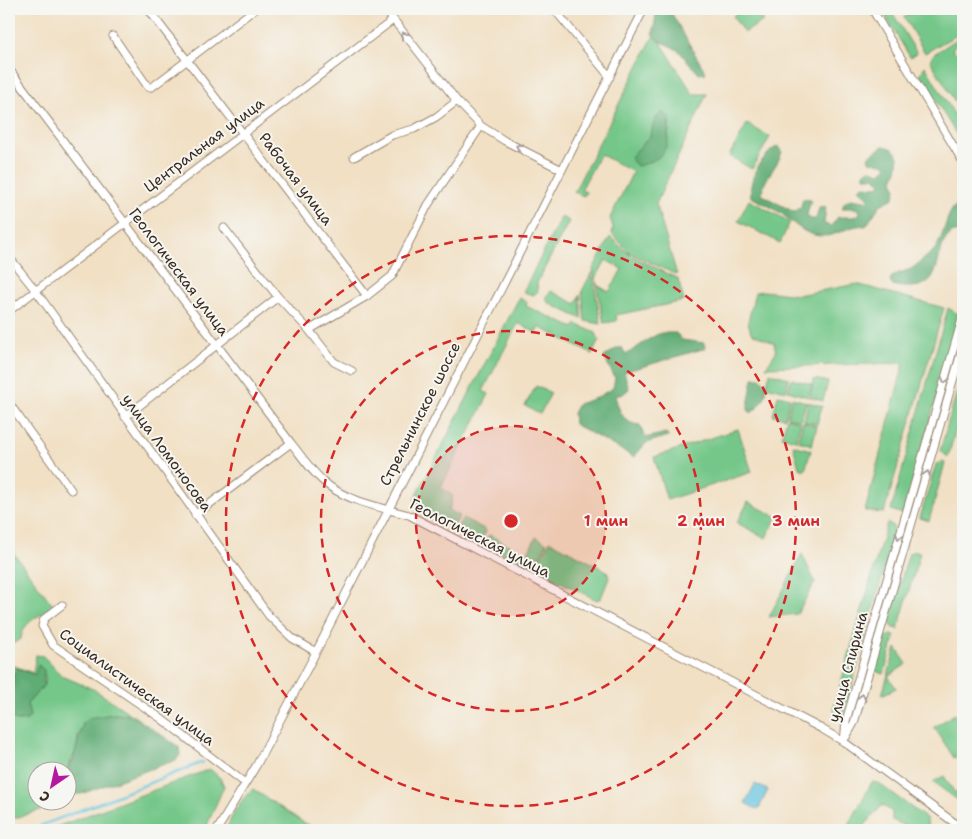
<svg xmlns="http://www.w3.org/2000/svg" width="972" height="839" viewBox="0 0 972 839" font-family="'Shantell Sans',sans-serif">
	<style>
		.green { fill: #74c789; stroke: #587854; fill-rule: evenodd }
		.forest { fill: #5fac75; stroke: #4d6b4a }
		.water { fill: #60c2de; stroke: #4e767e }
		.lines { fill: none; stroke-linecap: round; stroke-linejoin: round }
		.stream { stroke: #60c2de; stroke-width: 2.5 }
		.minor-casing { stroke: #968571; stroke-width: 9 }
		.minor { stroke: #fff; stroke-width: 7 }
		.oneway { stroke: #a79f9a }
		.ring { fill: none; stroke: #d62828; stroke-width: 2.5; stroke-dasharray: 9 6 }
		.labels { text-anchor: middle; stroke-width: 4; stroke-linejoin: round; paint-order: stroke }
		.street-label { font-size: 15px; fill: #3b2a1e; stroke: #f6f6f2 }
		.centre { fill: #d62828; stroke: #f6f6f2; stroke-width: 2.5 }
		.ring-label { font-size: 15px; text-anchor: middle; font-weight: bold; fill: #d62828; stroke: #f6f6f2; stroke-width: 4; stroke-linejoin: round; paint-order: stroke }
	</style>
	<rect width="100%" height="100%" fill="#f6f6f2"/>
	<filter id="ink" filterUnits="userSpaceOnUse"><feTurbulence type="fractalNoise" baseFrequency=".02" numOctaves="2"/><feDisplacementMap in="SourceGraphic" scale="10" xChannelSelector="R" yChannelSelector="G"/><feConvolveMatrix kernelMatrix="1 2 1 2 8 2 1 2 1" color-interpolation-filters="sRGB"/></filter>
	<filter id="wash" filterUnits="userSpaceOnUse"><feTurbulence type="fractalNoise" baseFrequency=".0096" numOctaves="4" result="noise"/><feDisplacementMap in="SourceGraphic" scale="20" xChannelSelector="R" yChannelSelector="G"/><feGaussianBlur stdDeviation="1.12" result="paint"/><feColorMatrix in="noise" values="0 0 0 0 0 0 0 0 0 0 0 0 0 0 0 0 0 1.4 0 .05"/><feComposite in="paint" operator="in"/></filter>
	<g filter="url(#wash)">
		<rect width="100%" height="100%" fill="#f1e0c4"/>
		<path class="green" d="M744 9H755L763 21 744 33 733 16Z
			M881 9H890L917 53 910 57Z
			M928 9H963V31L925 53 904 17 918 10Z
			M655 33 693 94H707L656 204 677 275 630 253 612 234 613 227 610 218 633 172 600 154 581 190 586 192 584 196 574 192ZM655 119H670L668 139 630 158 650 136Z
			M963 35V43L958 40 952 50 963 58V115L930 60 934 54Z
			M925 66 963 129V145L920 75Z
			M747 124 770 137 752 169 729 156Z
			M749 200 790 222 780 243 738 221Z
			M561 217 569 221 537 283 538 291 534 295 523 292Z
			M610 237 630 255 678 279 684 301 616 315 617 321 604 323 593 269ZM606 260 622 269 609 292 597 285 596 278Z
			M592 272 601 324 585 321 582 291Z
			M857 284 944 308 884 513 865 511 904 363 766 367 776 352 774 343 751 333 748 322 755 292 764 291 798 295Z
			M551 291 576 304 580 295 582 319 548 303 546 296Z
			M519 298 527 302 526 306 574 328 576 324 596 333 599 340 592 354 539 327 536 333 518 323 483 391 489 394 441 487 453 496 449 510 460 516 453 527 420 509 416 506 415 498Z
			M948 308 960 315 903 514 891 510Z
			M770 373 789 378 786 391 766 386Z
			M963 376V404L948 457 940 451 961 377Z
			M791 379 812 384 808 397 788 391Z
			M814 379 828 382 823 401 810 397Z
			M536 386 551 393 540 414 525 406Z
			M778 395 790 398 785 418 773 415Z
			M792 398 806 402 801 420 787 417Z
			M808 402 822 406 817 424 804 421Z
			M787 418 801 422 796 440 782 436Z
			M803 422 817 426 812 445 798 441Z
			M738 429 752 472 667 500 654 457Z
			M793 445 811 450 805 470 799 468Z
			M943 462 945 463 929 521 920 518 936 464Z
			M748 502 777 517 766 538 737 523Z
			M463 518 484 529 485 533 481 542 456 529Z
			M887 523 892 525 895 531 843 716 835 712 834 707Z
			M489 535 527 554 536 537 547 543 533 568 484 544Z
			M550 541 607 571 609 578 601 598 597 600 534 569Z
			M9 547 55 608C40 615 23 621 21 639L10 645 9 651Z
			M915 551 920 553 898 629 893 628 889 621 909 553Z
			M802 554 815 582 797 614 769 617Z
			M891 635 895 636 884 674 875 671 885 638Z
			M896 648 907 664 888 676 896 688 882 695Z
			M36 655 43 656 62 676 95 690 132 715 113 714 78 735 77 748 66 771 38 772V802H62V803L9 820V716L17 721 27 720 30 716 27 704 44 685 46 678 39 665 35 675 14 685 9 692V664L33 673Z
			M955 714 958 718 963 714V753L954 758 934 727Z
			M210 769 220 778 224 786 205 830H99L91 824H87L81 830H48Z
			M944 776 955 793 963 789V798L959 801 933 782Z
			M872 782 878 783 927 819 928 830H915L892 820V812L882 805 861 830H846Z
			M253 789 301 821 319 830H226C232 815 240 800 253 789Z"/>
		<path class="forest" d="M657 9H673L672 14 706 73 699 74 678 50 656 39 653 34Z
			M663 112 670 118C667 125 669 131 668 139 665 157 654 162 637 166L630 158 650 136 655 119Z
			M778 146 782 152C777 168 763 178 762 195L794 212 801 206 803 199 811 200 807 215 811 219H816L819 208 826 207 824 224 831 226 838 217H853L860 213 856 208H842L844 203 850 199 866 201 869 198 859 189 862 186 878 187 881 183 874 177H864V173L869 169 880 173 887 167 884 163 870 162 868 157 883 146C903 148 900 167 893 180L896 188 894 198 880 205 866 226C851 223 838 237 822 236 803 236 793 221 779 212 770 206 761 202 751 197 748 178 762 155 778 146Z
			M957 204 960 211 958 222 963 223V231C960 232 955 231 952 233 932 246 947 287 910 287 904 287 896 287 891 284L890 279C896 273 903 272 911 269 913 268 934 251 935 249 945 236 945 214 957 204Z
			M662 333H676L682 340 704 343 706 348 624 372 629 389 623 394 615 396C619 410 623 424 640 425L645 438 666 433 669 436 646 443 634 457 574 424 573 413 578 404 596 398 613 388 615 378 604 357 617 348H622L626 354C639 348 648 337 662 333Z
			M753 378H760C774 389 762 405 751 413L748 410V406Z
			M38 665 44 670V685L27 704 30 716 27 720 17 721 9 716V692L14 685 12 677 17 668 35 675Z
			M113 714 132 715 179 747 180 755 176 760 81 794H68L66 771 73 760 83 723 88 718Z"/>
		<path class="water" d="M755 784 768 790 758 810 745 803Z"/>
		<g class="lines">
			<path class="stream" d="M30 830 203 762"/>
		</g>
	</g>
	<g filter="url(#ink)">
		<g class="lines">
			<defs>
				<path id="minor" d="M148 9 367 296
					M385 9 457 101 481 126 505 141 562 170
					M554 9 610 77
					M872 9 963 162
					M113 36 148 87H152L255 9
					M9 69 291 443C303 458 314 475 329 486 351 502 383 508 409 515L822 729 844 742 963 829
					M354 157 392 135 414 129 436 117 457 101
					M224 228 278 297 309 330 334 362 352 371
					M9 257 36 291 269 616 292 638 316 652
					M9 311 393 20
					M309 330 367 296 392 276 428 205 481 126
					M9 403 71 490
					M125 417 278 297
					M195 515 291 443
					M62 605 44 619 42 626 53 645 159 717 245 783
					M846 737 854 723 963 346
					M844 742 846 721 963 316
					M217 830 256 766 316 652 644 9"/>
			</defs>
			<use href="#minor" class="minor-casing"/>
			<use href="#minor" class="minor"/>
		</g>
		<defs><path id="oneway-chevron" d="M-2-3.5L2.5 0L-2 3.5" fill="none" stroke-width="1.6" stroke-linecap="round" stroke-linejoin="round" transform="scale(1.25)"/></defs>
		<g class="oneway">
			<use href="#oneway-chevron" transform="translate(404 35) rotate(-128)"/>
			<use href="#oneway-chevron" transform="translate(519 147) rotate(-154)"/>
			<use href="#oneway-chevron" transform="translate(945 380) rotate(106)"/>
			<use href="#oneway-chevron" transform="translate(927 474) rotate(-73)"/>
			<use href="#oneway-chevron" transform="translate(899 536) rotate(106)"/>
			<use href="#oneway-chevron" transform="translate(862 697) rotate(-74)"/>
		</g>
	</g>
	<circle cx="511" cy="521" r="95" fill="#d62828" fill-opacity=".12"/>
	<g class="ring">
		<circle cx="511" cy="521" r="95"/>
		<circle cx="511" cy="521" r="190"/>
		<circle cx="511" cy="521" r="285"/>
	</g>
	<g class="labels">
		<g class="street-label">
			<text transform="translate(204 145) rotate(-37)" y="5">Центральная улица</text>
			<text transform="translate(296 179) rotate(53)" y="5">Рабочая улица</text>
			<text transform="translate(179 272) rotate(53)" y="5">Геологическая улица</text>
			<text transform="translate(420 414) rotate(-63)" y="5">Стрельнинское шоссе</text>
			<text transform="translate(167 453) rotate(54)" y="5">улица Ломоносова</text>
			<text transform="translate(480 538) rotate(27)" y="5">Геологическая улица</text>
			<text transform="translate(848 667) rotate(-75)" y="5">улица Спирина</text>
			<text transform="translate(137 687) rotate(36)" y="5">Социалистическая улица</text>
		</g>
	</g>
	<circle cx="511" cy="521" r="8" class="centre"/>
	<g class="ring-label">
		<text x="606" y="526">1 мин</text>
		<text x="701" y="526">2 мин</text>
		<text x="796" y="526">3 мин</text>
	</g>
	<rect width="972" height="839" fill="none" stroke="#f6f6f2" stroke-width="30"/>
	<g transform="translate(52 786) rotate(214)"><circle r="24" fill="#f6f6f2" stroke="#aba49d"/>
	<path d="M0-4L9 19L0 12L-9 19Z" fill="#b5179e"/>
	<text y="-8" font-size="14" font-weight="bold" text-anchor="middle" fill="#3b2a1e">С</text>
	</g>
</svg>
